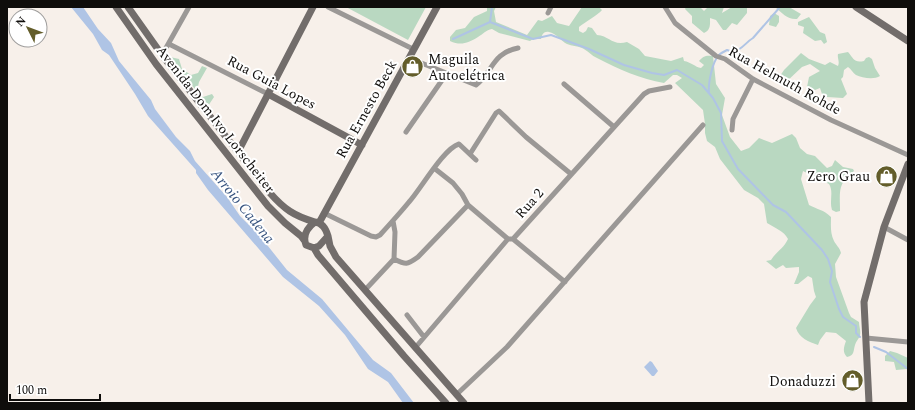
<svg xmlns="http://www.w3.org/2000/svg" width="915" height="410" viewBox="0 0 915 410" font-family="Spectral,serif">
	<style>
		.green { fill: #b9d8c1 }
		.water { fill: #afc4e5 }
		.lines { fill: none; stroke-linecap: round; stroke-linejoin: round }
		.stream { stroke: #afc4e5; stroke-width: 2 }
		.street { stroke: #9b9896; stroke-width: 5 }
		.secondary { stroke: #726d6b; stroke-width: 7 }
		.labels { text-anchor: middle; stroke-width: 4; stroke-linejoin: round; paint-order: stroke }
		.poi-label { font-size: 14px; fill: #0f0d0b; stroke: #fff; text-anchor: end }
		.street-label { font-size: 14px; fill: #0f0d0b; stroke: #fff }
		.water-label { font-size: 15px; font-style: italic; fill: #35527e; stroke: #fff }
	</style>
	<rect width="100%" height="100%" fill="#f7f0ea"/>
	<path class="green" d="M346 7H426L408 40Z
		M487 7H496L494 11 496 22 527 35 538 20 542 21 552 16 557 23 569 26 582 7H599L602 10C598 15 585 22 579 27V31L583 33 586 31 588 27 592 28 597 35C610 36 612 46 627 42L639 49 645 56 671 61 683 57 684 61C691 62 695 67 701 68L704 65 699 61C703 56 706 55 713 56L716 84 725 98 722 115 730 137 741 151 749 148 759 138 772 143 792 134 796 138 800 148 807 154 815 156 827 168 832 166 835 160 843 167 853 169 854 171C837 183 840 193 840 211L836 212 832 210C829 201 834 192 829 184L803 171 801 179 809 205C818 210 823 209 831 217 831 225 830 233 834 241 836 245 840 248 841 253L835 264 836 277 849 313 851 317 859 322C859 326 861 331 860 335 859 339 856 341 855 345 853 351 855 355 847 357 842 352 844 347 846 341L836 333 826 332 820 340 818 345C809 342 799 338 796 328L810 305 816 297 814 291 812 278 808 276 798 284H794L799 272V267L786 268 783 265 776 269 766 261 771 260C776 252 784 248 788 239 784 231 775 228 767 223L764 204 758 198 744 190 720 159 715 147 707 141 705 133V124L703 110 675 83 682 78 677 75H673L664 83C641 79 618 69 597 58 592 56 587 50 582 48 577 46 572 46 567 44 561 41 556 33 549 32 544 31 542 34 541 39H533L530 41 499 33 492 29C486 30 483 34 478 37 468 43 461 46 450 41V37L456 30 465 28 474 17 487 11Z
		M686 7H700L704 11 708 7H724L722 13 732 7H747V13L737 25 732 23 726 30H723L716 20 710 18C710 24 711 30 704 33L692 23V16L685 9Z
		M775 7H789L801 14 797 19C788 20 782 13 775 7Z
		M774 13 779 16V22L776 27 769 25 770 16Z
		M809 17 820 32 825 34 827 42 824 44 821 40 815 41 803 33 804 27 798 25V22Z
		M848 52C854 59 854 63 864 61L866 58 869 57 872 59 875 68 880 76C874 80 862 78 856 75 853 73 851 69 848 67L844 70 843 77 841 79 847 94 843 98 827 97 822 94 820 88 815 90 807 87 809 77 820 71 810 64 802 67 784 84 781 82 780 76 784 70 801 53 809 59 825 65 830 62 838 66C840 62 837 58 838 54Z
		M170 57 179 59 182 69 191 75 198 73 202 66 207 68 199 82 197 91 203 97 212 94 214 97 208 106Z
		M890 351 897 353 908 358V373L907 369 896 370 894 362 885 361V356Z"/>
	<path class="water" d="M71 7H83L98 29 111 43 119 61 151 100 155 109 176 137 190 151 195 161 227 197 240 216 260 236 287 270 322 299 373 360 391 373 414 403H403L388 382 368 369 345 335 319 306 283 277 208 190 196 173V170L148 116 135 94 109 55 102 50 93 34Z
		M650 361 652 362 658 371 654 376H652L644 367Z"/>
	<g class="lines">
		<path class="stream" d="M490 22 492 7
			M453 39 490 22 533 39 551 35 589 49 624 65 652 73 664 75 677 70 702 85 713 98 721 113 722 141 738 169 773 205 786 212 822 250 828 259 832 271 830 282 839 309 843 317 856 326V333L860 337
			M709 93C708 84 712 62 719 55 721 53 725 51 727 50L733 52C742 50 746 42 753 38L780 7
			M874 347 886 352 908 369"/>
		<path class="street" d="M328 7 413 49
			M665 7 675 23 716 56 725 59 753 79 831 120 908 155
			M548 13 551 7
			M169 44 268 94
			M162 55 189 7
			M409 58 476 85C493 72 492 53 518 48
			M564 84 614 127
			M732 130 733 119 753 79
			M406 132 447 73
			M470 154 496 113 499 111 526 137 571 174
			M434 168 453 183 462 194 468 205 508 239
			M324 213 371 236 376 237 380 235C390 224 400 213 409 202 421 189 443 149 459 144L476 160
			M884 227 908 240
			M513 239 565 282
			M394 259C406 265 407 265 418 257L468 205
			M365 290 394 259 395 232 393 221
			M407 315 424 337
			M866 338 908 342
			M415 348 508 239H513L644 94 649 91 670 87
			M456 395 507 347 703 125"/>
		<path class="secondary" d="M116 7 156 64 268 206 285 223 301 236 304 240
			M128 7 162 55 270 193C284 209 294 216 315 222
			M856 7 908 41
			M268 94 362 145
			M238 152 313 7
			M315 222C323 223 326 229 328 236L319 246 314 248 306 245C302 235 307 228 315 222Z
			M319 223 437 7
			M328 236 330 246 336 257 464 403
			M314 248 318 255 404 356 446 403
			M869 403 864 302 884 227 908 164"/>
	</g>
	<defs>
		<symbol id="shop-disc" viewBox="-11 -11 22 22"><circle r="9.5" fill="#635d2a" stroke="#fff"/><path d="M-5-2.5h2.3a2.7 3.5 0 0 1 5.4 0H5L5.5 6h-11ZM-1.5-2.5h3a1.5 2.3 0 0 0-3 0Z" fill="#fff"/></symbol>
	</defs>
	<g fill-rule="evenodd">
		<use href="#shop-disc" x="400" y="54" width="25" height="25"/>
		<use href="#shop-disc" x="874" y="164" width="25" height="25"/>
		<use href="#shop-disc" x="840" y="368" width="25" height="25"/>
	</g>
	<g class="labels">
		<g class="poi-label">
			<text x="428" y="64" text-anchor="start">Maguila<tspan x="428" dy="16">Autoelétrica</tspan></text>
			<text x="870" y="181">Zero Grau</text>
			<text x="836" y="386">Donaduzzi</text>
		</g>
		<g class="street-label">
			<text transform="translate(785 80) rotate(29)" y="5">Rua Helmuth Rohde</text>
			<text transform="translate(272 82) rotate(28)" y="5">Rua Guia Lopes</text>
			<text transform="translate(366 109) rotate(-61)" y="5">Rua Ernesto Beck</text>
			<text transform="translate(216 119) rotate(52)" y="5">Avenida Dom Ivo Lorscheiter</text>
			<text transform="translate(529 203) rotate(-48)" y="5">Rua 2</text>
		</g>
		<g class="water-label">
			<text transform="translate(243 206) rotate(51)" y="5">Arroio Cadena</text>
		</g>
	</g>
	<rect width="915" height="410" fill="none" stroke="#0f0d0b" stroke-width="16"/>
	<g transform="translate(28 28) rotate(312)"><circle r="19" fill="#ffffff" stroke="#9f9e9d"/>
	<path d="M0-3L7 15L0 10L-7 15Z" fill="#635d2a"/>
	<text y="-6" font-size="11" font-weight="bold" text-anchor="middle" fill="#0f0d0b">N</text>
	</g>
	<path d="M10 394v6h90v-6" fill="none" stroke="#0f0d0b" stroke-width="2"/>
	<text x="16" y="394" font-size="12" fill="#0f0d0b" stroke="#ffffff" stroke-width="3" paint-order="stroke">100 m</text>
</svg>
